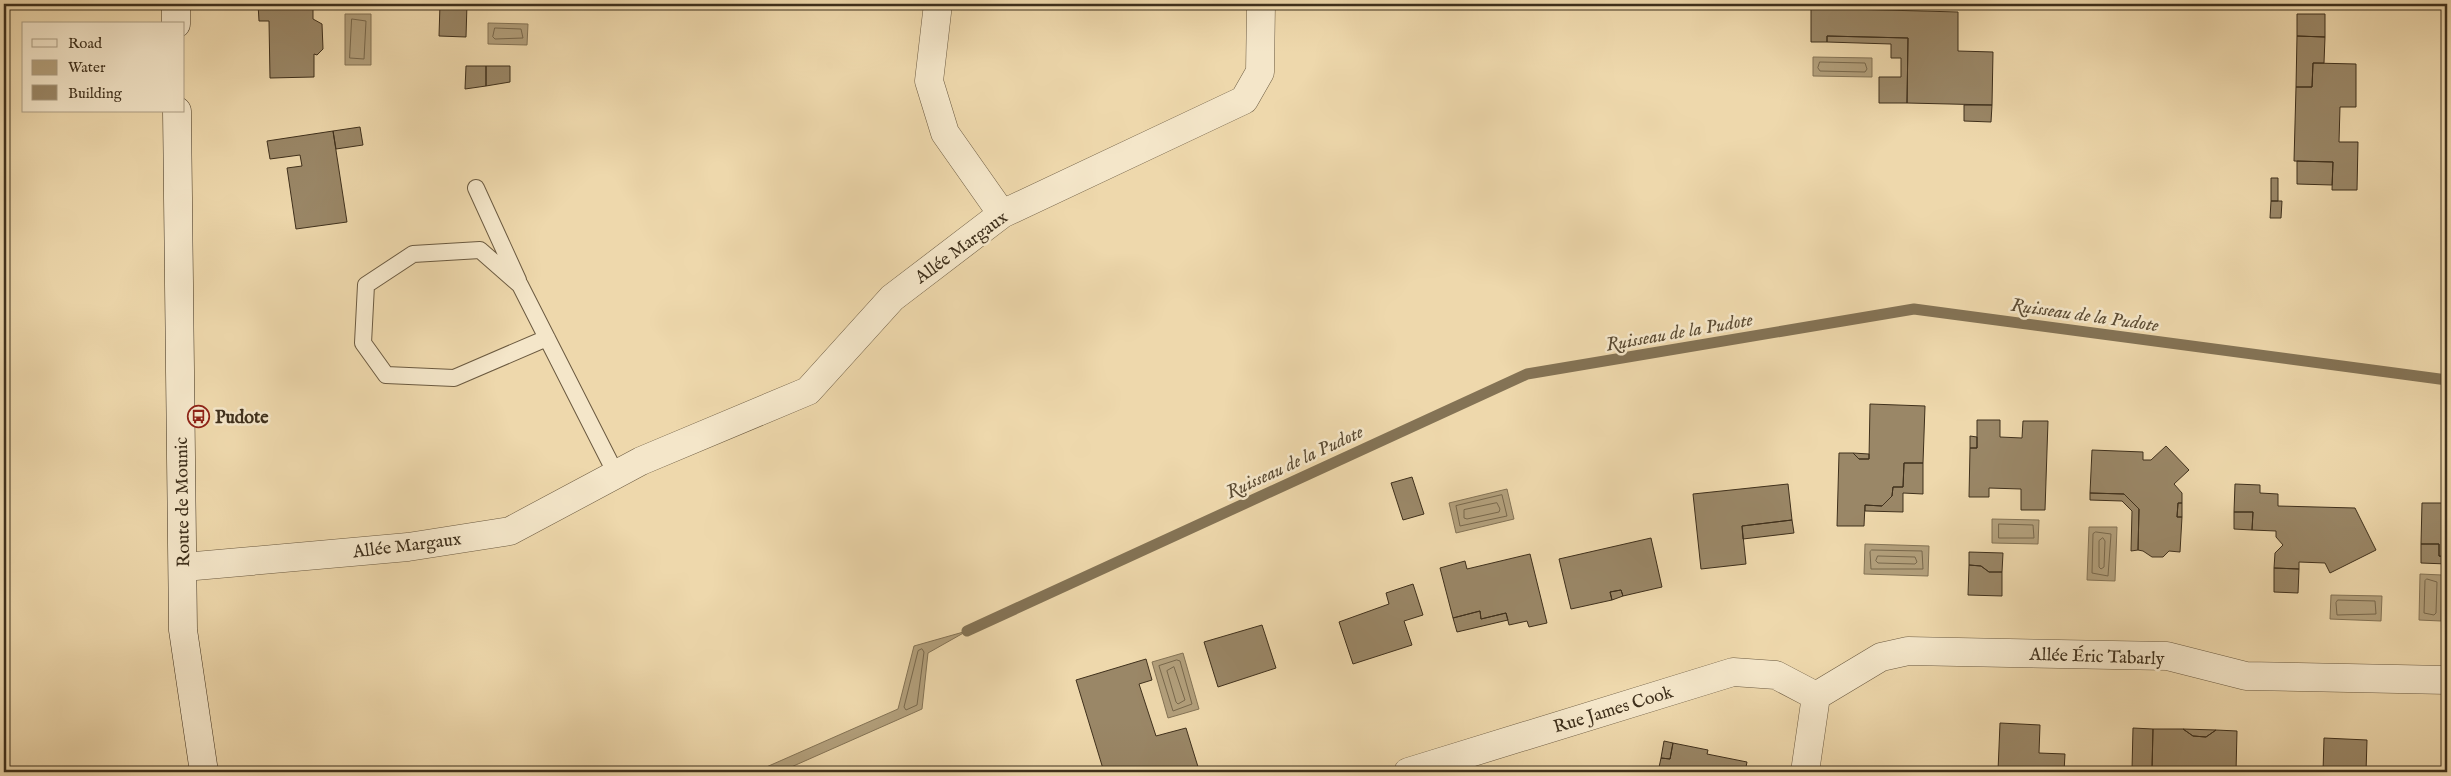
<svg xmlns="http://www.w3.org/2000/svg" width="2451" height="776" viewBox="0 0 2451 776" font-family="'IM FELL English',serif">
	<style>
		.water { fill: #b29f7b; stroke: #847355 }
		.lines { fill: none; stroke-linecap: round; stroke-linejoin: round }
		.shore { stroke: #78684c; stroke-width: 1 }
		.stream { stroke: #847355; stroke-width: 11 }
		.building { fill: #9a8767; stroke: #3f301c }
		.service-casing { stroke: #6b5a40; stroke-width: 18 }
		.minor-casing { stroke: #6b5a40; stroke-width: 29 }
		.secondary-casing { stroke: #3f301c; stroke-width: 29 }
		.service { stroke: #f4e6c9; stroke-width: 16 }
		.minor { stroke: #f4e6c9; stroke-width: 28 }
		.secondary { stroke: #f4e6c9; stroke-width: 28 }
		.labels { text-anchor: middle; stroke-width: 5; stroke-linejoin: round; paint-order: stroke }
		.street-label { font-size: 18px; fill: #3f301c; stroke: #f4e6c9 }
		.poi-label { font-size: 18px; font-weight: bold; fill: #3f301c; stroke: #f4e6c9; text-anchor: start }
		.water-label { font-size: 19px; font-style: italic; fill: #5c4c34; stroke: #f4e6c9 }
	</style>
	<rect width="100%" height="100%" fill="#eed8ac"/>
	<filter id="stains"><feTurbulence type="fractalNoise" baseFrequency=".004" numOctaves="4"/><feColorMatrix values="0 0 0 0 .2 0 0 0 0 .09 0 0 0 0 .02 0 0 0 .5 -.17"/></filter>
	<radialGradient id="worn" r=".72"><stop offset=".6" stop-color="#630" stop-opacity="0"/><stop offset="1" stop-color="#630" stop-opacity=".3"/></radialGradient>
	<path class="water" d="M345 14H371V65H345Z
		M488 23 528 24 527 45 488 44Z
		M1813 57 1872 58V77L1813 76Z
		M1507 489 1514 519 1456 533 1449 503Z
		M1992 519 2039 520 2038 544 1992 543Z
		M2089 527H2117L2115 581 2087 580Z
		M1865 544 1929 546 1928 576 1864 574Z
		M2420 574 2442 575 2441 621 2419 620Z
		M2331 595 2382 596 2381 621 2330 619Z
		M967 631 928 653 922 709 780 772H755L898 709 914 646Z
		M1183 653 1199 709 1168 718 1152 662Z"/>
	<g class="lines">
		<path class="shore" d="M352 19 366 21 364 59 350 58Z
			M495 28 521 29 523 38 495 39 493 37Z
			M1820 62 1865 63 1867 69 1865 72 1820 71 1818 68Z
			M1502 495 1507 516 1460 526 1456 506Z
			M1497 503 1500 509 1499 512 1467 519 1464 518V510Z
			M1999 524 2033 525 2034 538H1999Z
			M2096 532 2111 534 2108 576 2092 573 2093 534Z
			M2103 538 2105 541 2104 567 2101 569 2099 567V541Z
			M1872 550 1922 551 1923 569H1871L1870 552Z
			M1878 556 1915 557 1917 562 1915 564 1878 563 1876 561Z
			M2427 579 2437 582 2436 613 2434 615 2424 613 2425 581Z
			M2338 600 2375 601 2376 614 2337 615 2336 603Z
			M922 649 924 652 917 705 906 710 904 707 918 651Z
			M1177 660 1180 661 1192 704 1173 711 1159 666Z
			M1174 667 1185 700 1178 704 1176 702 1167 671Z"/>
		<path class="stream" d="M967 631 1527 374 1914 309 2447 380"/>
	</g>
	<path class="building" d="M258 4H313V19L322 24 323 49 317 55 314 54V77L270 78 269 21H259Z
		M440 4H467L466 37 439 36Z
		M1811 8 1958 12V51L1993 52 1992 105 1907 103 1908 38 1827 36V42H1811Z
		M2297 14H2325V37L2297 36Z
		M1827 36 1908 38 1907 103H1879V77H1901V58H1891V44L1827 42Z
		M2297 36 2325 37 2324 63H2313L2312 87H2296Z
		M2313 63 2356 64V107H2340L2339 142H2358L2357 190H2332L2333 162 2294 161 2296 87H2312Z
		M466 66H486V86L465 89Z
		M486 66H510V82L486 86Z
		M1964 105H1992L1991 122 1964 121Z
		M360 127 363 145 336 149 333 131Z
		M333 131 347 222 296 229 287 168 302 166 300 155 270 159 267 141Z
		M2297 161 2333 162 2332 185 2297 184Z
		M2271 178H2278V201H2271Z
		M2271 201H2282L2281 218H2270Z
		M1870 404 1925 406 1923 463H1904L1903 487H1893L1892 496 1882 506 1865 505 1864 526H1837L1839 453H1853L1859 459H1869Z
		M1977 420H2000V437L2022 438 2023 421H2048L2045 510H2021V489L1989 488V497H1969L1970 448H1977Z
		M1970 436 1977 437V448H1970Z
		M2166 446 2189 470 2174 484 2182 493V503H2178L2177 517H2182L2180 552 2169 551 2163 557H2152L2143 551 2138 550 2139 509 2124 494 2090 493 2092 450 2143 452V460H2151Z
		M1853 453 1869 454V459H1859Z
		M1904 463H1923V494L1903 493V512L1865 511V505L1882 506 1892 496 1893 487H1903Z
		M1412 477 1424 514 1403 520 1391 483Z
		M1788 484 1792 520 1742 526 1746 564 1701 569 1693 494Z
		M2235 484 2260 485V493L2278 494V506L2355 508 2376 550 2330 573 2325 563 2299 562V569L2274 568 2275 553 2283 545 2276 537V531L2252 530 2253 512H2234Z
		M2090 493 2124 494 2139 509 2138 550 2131 551 2132 511 2122 501 2090 500Z
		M2178 503H2182V517H2177Z
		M2422 503H2447V557L2439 556V544H2421Z
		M2234 512H2253L2252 530 2234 529Z
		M1792 520 1794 533 1743 539 1742 526Z
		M1651 538 1662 587 1623 596 1621 590 1610 592 1612 600 1571 609 1559 559Z
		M2421 544H2439V556L2447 557V564L2421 563Z
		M1969 552 2003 553 2002 572H1989L1981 566 1969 565Z
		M1530 554 1547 623 1529 627 1527 621 1509 625 1506 613 1481 619 1480 611 1453 618 1440 568 1465 561 1467 569Z
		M1969 565 1981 566 1989 572H2002V596L1968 595Z
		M2274 568 2299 569 2298 593 2274 592Z
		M1413 584 1423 615 1404 621 1412 645 1353 664 1339 622 1389 604 1386 593Z
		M1621 590 1623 596 1612 600 1610 592Z
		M1480 611 1481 619 1506 613 1508 620 1457 632 1453 618Z
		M1262 625 1276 668 1218 687 1204 642Z
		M1146 659 1152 680 1139 684 1156 736 1186 728 1199 770 1190 772H1104L1076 680Z
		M2000 723 2040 725 2039 753 2065 754 2064 772 1998 771Z
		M2133 728 2153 729 2152 770H2132Z
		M2153 729H2183L2193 736 2206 737 2216 730 2237 731 2236 772H2156L2152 770Z
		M2183 729 2216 730 2206 737 2193 736Z
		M2324 738 2367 740 2366 772H2323Z
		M1664 741 1673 743 1670 759 1661 758Z
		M1673 743 1708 750 1707 754 1747 762 1745 772H1658L1661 758 1670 759Z"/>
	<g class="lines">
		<defs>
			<path id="service" d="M476 188 518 280
				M547 338 454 378 386 375 363 343 366 285 413 254 480 250 520 285 616 474"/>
			<path id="minor" d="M938 4 929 81 945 133 1002 214
				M184 567 408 547 510 531 641 461 808 391 892 298 1002 214 1244 100 1260 72 1261 4
				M1816 696 1881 657 1908 651 2167 656 2246 676 2447 680
				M1408 772 1733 672 1776 675 1816 696
				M1805 772 1816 696"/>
			<path id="secondary" d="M176 4V24
				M177 111 183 630 204 772"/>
		</defs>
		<use href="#service" class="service-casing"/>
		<use href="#minor" class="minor-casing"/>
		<use href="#secondary" class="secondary-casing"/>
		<use href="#service" class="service"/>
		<use href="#minor" class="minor"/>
		<use href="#secondary" class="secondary"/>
	</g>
	<defs>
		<symbol id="bus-ring" viewBox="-11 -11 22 22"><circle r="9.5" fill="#f4e6c9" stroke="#8f2418" stroke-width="1.5"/><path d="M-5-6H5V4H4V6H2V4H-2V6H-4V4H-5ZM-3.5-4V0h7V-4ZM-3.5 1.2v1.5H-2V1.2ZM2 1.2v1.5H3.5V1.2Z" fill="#8f2418"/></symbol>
	</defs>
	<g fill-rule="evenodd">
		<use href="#bus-ring" x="186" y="404" width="25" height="25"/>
	</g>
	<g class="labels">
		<g class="street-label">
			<text transform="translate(961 247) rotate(-36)" y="6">Allée Margaux</text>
			<text transform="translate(182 502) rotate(-91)" y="6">Route de Mounic</text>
			<text transform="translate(407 545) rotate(-7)" y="6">Allée Margaux</text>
			<text transform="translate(2097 656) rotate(2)" y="6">Allée Éric Tabarly</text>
			<text transform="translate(1613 709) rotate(-17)" y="6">Rue James Cook</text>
		</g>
		<g class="poi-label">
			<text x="215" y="423">Pudote</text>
		</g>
		<g class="water-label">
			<text transform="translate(2085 314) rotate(8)" y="7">Ruisseau de la Pudote</text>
			<text transform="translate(1679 331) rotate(-10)" y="7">Ruisseau de la Pudote</text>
			<text transform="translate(1294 461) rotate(-25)" y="7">Ruisseau de la Pudote</text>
		</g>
	</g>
	<rect width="2451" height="776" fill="none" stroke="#eed8ac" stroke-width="20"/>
	<rect x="5" y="5" width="2441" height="766" fill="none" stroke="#3f301c" stroke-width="2.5"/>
	<rect x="10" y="10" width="2431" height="756" fill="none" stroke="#3f301c"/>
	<rect x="22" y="22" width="162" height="90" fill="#f4e6c9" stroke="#ac9d84"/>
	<rect x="32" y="39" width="25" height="8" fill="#f4e6c9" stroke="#ac9d84"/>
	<text x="68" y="48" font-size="15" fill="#3f301c">Road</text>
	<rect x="32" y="60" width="25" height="15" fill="#b29f7b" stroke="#ac9d84"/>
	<text x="68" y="72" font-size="15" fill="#3f301c">Water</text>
	<rect x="32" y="85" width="25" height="15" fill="#9a8767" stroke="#ac9d84"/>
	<text x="68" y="98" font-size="15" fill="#3f301c">Building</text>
	<rect width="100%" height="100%" filter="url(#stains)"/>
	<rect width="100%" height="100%" fill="url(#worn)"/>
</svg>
